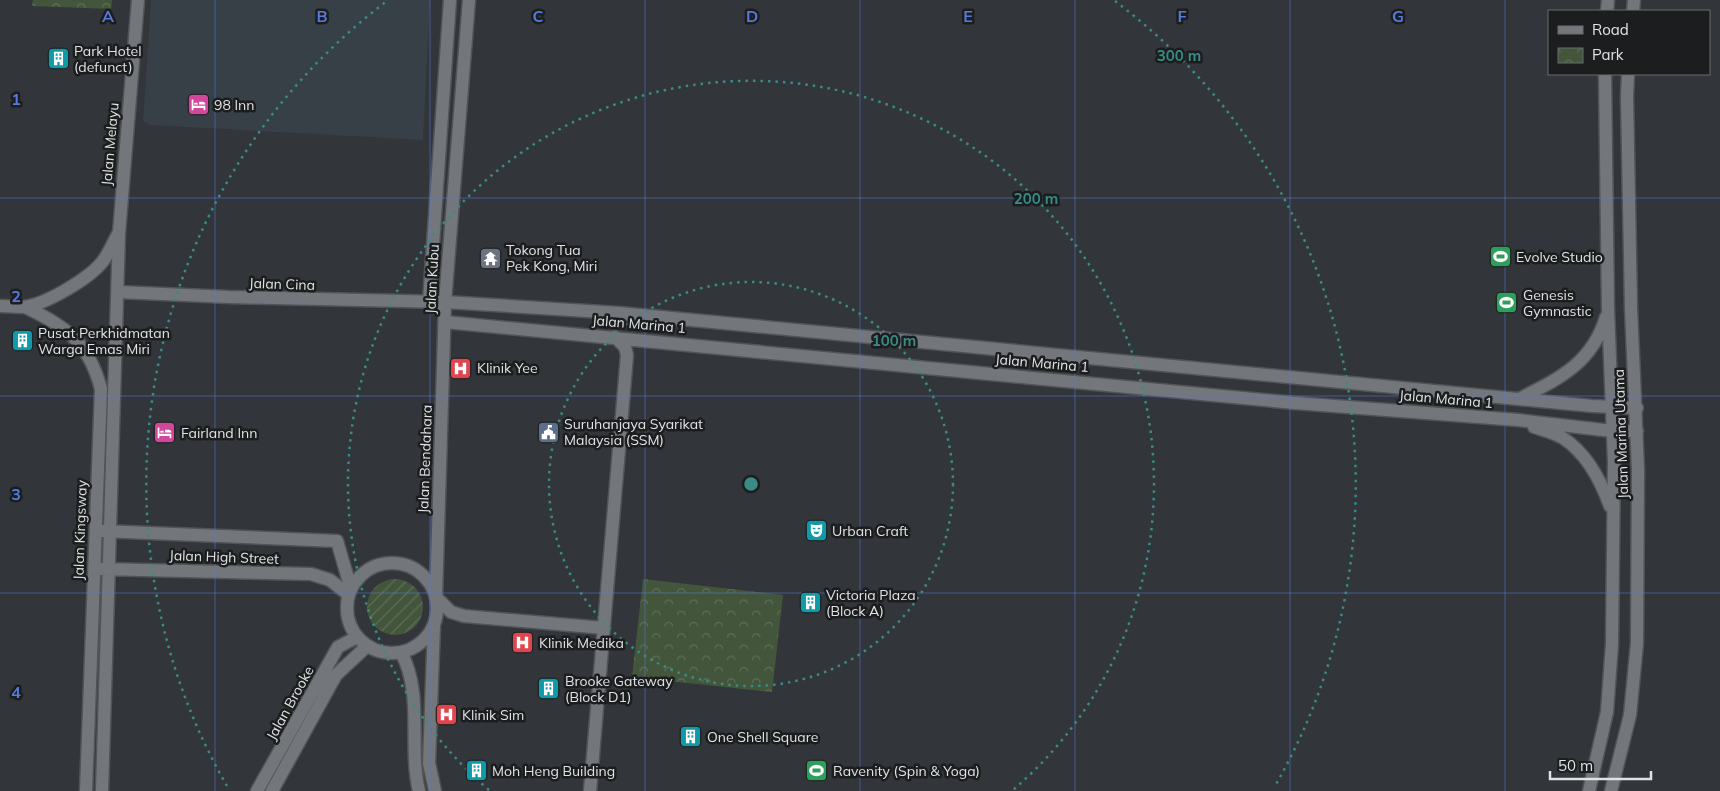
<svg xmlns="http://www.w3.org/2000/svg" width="1720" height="791" viewBox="0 0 1720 791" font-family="Mulish,sans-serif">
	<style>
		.built { fill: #373f47 }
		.park { fill: url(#park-crowns) }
		.garden { fill: url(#garden-furrows) }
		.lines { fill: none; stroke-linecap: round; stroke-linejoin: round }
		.secondary-casing { stroke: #515457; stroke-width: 15 }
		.secondary { stroke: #73777c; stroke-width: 12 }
		.grid { fill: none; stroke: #587adc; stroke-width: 1; stroke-opacity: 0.55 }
		.ring { fill: none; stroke: #398c86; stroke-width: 2.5; stroke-dasharray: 2.5 5 }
		.labels { text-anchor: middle; stroke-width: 5; stroke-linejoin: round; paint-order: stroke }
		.poi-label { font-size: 14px; fill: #e0e2e5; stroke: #1b1d1e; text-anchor: start }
		.street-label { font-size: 14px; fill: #e0e2e5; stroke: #1b1d1e }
		.grid-label { font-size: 16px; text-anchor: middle; font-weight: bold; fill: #587adc; stroke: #1b1d1e; stroke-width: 5; stroke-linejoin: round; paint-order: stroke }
		.centre { fill: #398c86; stroke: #1b1d1e; stroke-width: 2.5 }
		.ring-label { font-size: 15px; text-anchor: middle; font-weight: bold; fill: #398c86; stroke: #1b1d1e; stroke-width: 5; stroke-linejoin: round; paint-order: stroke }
	</style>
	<defs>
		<pattern id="park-crowns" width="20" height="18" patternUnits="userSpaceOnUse" patternTransform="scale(1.25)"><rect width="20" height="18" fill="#43563c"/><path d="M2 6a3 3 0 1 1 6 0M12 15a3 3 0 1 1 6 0" fill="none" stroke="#5e6e58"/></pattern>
		<pattern id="garden-furrows" width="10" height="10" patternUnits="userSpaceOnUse" patternTransform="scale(1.25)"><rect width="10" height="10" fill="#43563c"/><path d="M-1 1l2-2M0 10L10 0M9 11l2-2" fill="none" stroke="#5e6e58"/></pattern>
	</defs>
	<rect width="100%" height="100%" fill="#323539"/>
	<path class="built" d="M151 0H430L423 140 150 125 143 121Z"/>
	<path class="park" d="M33 0H112L111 9 32 6Z
		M643 579 783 595 772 692 632 677Z"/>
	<path class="garden" d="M367 607a28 28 0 1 1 56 0a28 28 0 1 1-56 0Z"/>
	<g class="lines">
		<defs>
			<path id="secondary" d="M469 0 445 302 436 597 451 612 464 616 604 628
				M1607 11 1608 0
				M1633 11 1634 0
				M119 292 229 297 445 302 619 313 1592 406 1637 408
				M0 306C8 306 16 307 23 307 45 305 90 278 103 261 109 253 113 243 118 234
				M25 307C66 326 89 343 101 389L86 791
				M434 308 429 302 450 0
				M445 322 1295 403 1518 420 1612 431H1637
				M1521 398C1560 378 1592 363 1606 317
				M1534 427C1543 430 1555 433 1563 438 1586 453 1601 481 1610 506
				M102 531 337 541 351 589
				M347 608a45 45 0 1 1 90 0a45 45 0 1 1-90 0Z
				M101 569 311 574 330 580 349 595
				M434 625 429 763 435 791
				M401 652C424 695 408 745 419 791
				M102 791 119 233 138 0
				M257 791 338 647 357 637
				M272 791 336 675 367 646
				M590 791 627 355 625 347 615 337
				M1589 791 1607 712 1612 644 1614 462 1608 309 1605 74
				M1611 791 1630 715 1637 643 1638 470 1631 308 1627 96 1628 74"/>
		</defs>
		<use href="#secondary" class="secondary-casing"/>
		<use href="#secondary" class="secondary"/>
	</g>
	<path class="grid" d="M215 0V791M430 0V791M645 0V791M860 0V791M1075 0V791M1290 0V791M1505 0V791M0 198H1720M0 396H1720M0 593H1720"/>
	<g class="ring">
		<circle cx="751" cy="484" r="202"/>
		<path d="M489 790A403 403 0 1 1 1013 790"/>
		<path d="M227 786A605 605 0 0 1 387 1M1115 1A605 605 0 0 1 1275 786"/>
	</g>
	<defs>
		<symbol id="building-square" viewBox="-11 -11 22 22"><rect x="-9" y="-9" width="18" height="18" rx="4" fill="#0f9aa8" stroke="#1b1d1e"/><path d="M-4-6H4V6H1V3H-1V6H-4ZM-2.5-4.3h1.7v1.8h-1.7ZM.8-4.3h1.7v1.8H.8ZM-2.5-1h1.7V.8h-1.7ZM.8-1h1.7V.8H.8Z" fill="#fff"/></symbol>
		<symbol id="hotel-square" viewBox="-11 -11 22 22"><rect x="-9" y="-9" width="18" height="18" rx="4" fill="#d1479c" stroke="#1b1d1e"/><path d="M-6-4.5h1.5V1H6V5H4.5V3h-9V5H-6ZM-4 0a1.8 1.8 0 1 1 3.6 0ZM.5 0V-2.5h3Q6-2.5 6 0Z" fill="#fff"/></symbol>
		<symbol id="stadium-square" viewBox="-11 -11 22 22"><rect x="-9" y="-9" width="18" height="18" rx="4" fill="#2e9e5b" stroke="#1b1d1e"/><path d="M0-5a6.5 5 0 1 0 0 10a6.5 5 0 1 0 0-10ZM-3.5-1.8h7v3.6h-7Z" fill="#fff"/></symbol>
		<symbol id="temple-square" viewBox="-11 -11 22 22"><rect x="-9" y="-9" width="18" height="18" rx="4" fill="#6b7280" stroke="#1b1d1e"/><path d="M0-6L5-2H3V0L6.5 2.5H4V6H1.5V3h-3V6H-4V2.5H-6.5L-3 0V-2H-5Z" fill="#fff"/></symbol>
		<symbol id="hospital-square" viewBox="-11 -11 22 22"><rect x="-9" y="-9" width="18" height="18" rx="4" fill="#e0444e" stroke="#1b1d1e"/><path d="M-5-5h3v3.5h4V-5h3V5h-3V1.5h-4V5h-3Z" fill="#fff"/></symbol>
		<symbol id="civic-square" viewBox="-11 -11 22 22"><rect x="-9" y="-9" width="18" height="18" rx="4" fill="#5c6f8a" stroke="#1b1d1e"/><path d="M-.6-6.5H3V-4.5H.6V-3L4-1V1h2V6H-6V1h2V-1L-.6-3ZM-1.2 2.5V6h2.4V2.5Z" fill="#fff"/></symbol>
		<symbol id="theatre-square" viewBox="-11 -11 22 22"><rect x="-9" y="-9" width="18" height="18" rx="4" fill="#0f9aa8" stroke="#1b1d1e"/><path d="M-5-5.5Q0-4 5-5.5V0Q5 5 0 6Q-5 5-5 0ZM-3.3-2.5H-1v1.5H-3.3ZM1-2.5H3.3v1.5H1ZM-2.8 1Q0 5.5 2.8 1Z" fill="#fff"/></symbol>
	</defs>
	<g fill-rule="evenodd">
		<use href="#building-square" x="46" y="46" width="25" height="25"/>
		<use href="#hotel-square" x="186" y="92" width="25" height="25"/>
		<use href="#stadium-square" x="1488" y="244" width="25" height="25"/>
		<use href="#temple-square" x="478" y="246" width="25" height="25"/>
		<use href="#stadium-square" x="1494" y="290" width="25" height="25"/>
		<use href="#building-square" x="10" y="328" width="25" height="25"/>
		<use href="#hospital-square" x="448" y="356" width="25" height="25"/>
		<use href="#civic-square" x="536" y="420" width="25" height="25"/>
		<use href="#hotel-square" x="152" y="420" width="25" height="25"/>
		<use href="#theatre-square" x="804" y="518" width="25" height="25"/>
		<use href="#building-square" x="798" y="590" width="25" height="25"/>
		<use href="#hospital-square" x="510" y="630" width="25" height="25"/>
		<use href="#building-square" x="536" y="676" width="25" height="25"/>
		<use href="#hospital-square" x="434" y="702" width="25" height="25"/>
		<use href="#building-square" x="678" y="724" width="25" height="25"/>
		<use href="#building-square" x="464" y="758" width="25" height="25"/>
		<use href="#stadium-square" x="804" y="758" width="25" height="25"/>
	</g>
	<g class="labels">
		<g class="poi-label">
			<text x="74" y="56">Park Hotel<tspan x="74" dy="16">(defunct)</tspan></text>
			<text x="214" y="110">98 Inn</text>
			<text x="506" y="255">Tokong Tua<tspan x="506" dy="16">Pek Kong, Miri</tspan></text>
			<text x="1516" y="262">Evolve Studio</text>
			<text x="1523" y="300">Genesis<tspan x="1523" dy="16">Gymnastic</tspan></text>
			<text x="38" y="338">Pusat Perkhidmatan<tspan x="38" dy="16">Warga Emas Miri</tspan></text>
			<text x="477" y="373">Klinik Yee</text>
			<text x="564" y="429">Suruhanjaya Syarikat<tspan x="564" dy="16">Malaysia (SSM)</tspan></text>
			<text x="181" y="438">Fairland Inn</text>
			<text x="832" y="536">Urban Craft</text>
			<text x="826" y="600">Victoria Plaza<tspan x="826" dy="16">(Block A)</tspan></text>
			<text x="539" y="648">Klinik Medika</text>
			<text x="565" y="686">Brooke Gateway<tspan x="565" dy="16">(Block D1)</tspan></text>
			<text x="462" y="720">Klinik Sim</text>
			<text x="707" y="742">One Shell Square</text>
			<text x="492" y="776">Moh Heng Building</text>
			<text x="833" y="776">Ravenity (Spin &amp; Yoga)</text>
		</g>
		<g class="street-label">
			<text transform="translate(110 144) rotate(-85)" y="5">Jalan Melayu</text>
			<text transform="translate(432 279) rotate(-87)" y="5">Jalan Kubu</text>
			<text transform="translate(282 284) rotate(2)" y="5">Jalan Cina</text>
			<text transform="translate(639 324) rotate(5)" y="5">Jalan Marina 1</text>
			<text transform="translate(1042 363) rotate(5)" y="5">Jalan Marina 1</text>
			<text transform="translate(1446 399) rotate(5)" y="5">Jalan Marina 1</text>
			<text transform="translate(1621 434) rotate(-92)" y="5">Jalan Marina Utama</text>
			<text transform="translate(425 459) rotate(-88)" y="5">Jalan Bendahara</text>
			<text transform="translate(80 530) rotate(-88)" y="5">Jalan Kingsway</text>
			<text transform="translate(224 557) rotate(2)" y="5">Jalan High Street</text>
			<text transform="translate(290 703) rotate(-61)" y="5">Jalan Brooke</text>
		</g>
	</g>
	<g class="grid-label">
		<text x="108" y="22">A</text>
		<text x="322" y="22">B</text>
		<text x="538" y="22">C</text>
		<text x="752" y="22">D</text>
		<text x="968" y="22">E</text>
		<text x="1182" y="22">F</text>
		<text x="1398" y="22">G</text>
		<text x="16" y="105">1</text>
		<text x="16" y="302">2</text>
		<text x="16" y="500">3</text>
		<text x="16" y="698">4</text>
	</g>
	<circle cx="751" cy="484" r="8" class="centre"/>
	<g class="ring-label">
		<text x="1179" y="61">300 m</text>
		<text x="1036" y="204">200 m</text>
		<text x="894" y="346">100 m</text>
	</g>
	<rect x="1548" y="10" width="162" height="65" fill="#1b1d1e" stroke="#6a6c6e"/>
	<rect x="1558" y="26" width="25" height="8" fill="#73777c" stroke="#6a6c6e"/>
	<text x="1592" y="35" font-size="15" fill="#e0e2e5">Road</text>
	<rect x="1558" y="48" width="25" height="15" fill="url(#park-crowns)" stroke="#6a6c6e"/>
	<text x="1592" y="60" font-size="15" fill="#e0e2e5">Park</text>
	<path d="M1550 771v8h101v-8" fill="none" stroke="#e0e2e5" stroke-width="2.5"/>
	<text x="1558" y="771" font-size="15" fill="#e0e2e5" stroke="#1b1d1e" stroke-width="4" paint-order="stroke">50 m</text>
</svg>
